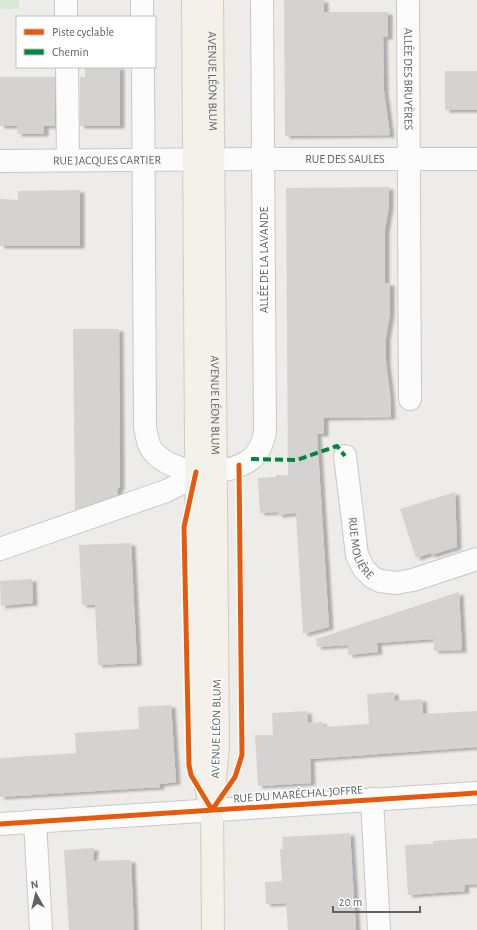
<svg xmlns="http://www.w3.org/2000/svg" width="477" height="930" viewBox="0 0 477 930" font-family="'Alegreya Sans',sans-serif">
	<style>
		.green { fill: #d8e8d6 }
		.building { fill: #d4d3d2; filter: url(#shadow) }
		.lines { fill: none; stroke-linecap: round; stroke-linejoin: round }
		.minor-casing { stroke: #c8c8c9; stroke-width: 24 }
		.major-casing { stroke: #d3cbb9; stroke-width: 24 }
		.minor { stroke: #fcfcfc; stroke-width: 22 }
		.major { stroke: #f3f1ea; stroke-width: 22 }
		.quiet { stroke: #00873e; stroke-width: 4; stroke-dasharray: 8 4; stroke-linecap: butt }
		.cycleway-casing { stroke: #fff; stroke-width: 8 }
		.cycleway { stroke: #e8590c; stroke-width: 5 }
		.labels { text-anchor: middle; stroke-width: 3; stroke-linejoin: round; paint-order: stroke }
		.street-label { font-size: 12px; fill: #5f6266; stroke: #fff }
	</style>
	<defs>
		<filter id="shadow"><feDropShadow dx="4.5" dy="2.5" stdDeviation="1" flood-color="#0004"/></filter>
	</defs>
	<rect width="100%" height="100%" fill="#edece9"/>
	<path class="green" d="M0 0H19V9H0Z"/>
	<path class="building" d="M284 0H324V12H388V37H383L384 91 390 135 285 136Z
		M85 67H120V126H80V77H85Z
		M445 71H477V110H445Z
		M0 77H55V126H44V134H17L18 126H0Z
		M389 187V206L385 230V283H390V313L386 338V362L390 394 391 417 324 418V434H317L329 627 303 634 296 513 278 515V512L260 513 258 478 276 477V475H288L286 188Z
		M80 190V246H0V199L18 200V191Z
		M73 329H119L120 466V488H118V495L75 510Z
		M455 492 457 547 431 555V553L416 558 400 509Z
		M131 543 137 663 98 665 95 605H82L79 545Z
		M32 579 33 603 1 606 0 581Z
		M459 592 462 650 434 651 433 639 377 643 378 652 348 655V645L317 647 316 639Z
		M394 692 395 701 422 699 423 714 477 711V747L310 759 311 783 258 786 255 735H273L272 713 307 711 308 723 323 722V727L369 724 367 694Z
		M171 705 176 782 160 784V787L0 797V758L76 753 75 733 139 729 138 707Z
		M350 833 356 930H288L286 903 266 904 265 882 282 881 280 849H283L282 837Z
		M477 838V884L464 885 465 891 408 895 405 845 433 844V841Z
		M94 848 93 861 131 860 134 930H69L64 850Z"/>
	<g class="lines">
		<defs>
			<g id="minor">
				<path d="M66 0V17"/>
				<path d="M142 0V17"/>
				<path id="s1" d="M408 0 410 399"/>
				<path d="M67 67 68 160"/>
				<path d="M143 67 145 427C147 435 147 444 152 450 172 476 227 478 251 459 260 452 263 442 265 432L262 0"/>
				<path id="s2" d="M0 161 264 159H477"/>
				<path id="s3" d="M345 456 357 555 364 569 372 577 380 581 396 583 413 580 477 559"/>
				<path d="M0 549 166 491 180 484 196 472"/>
				<path d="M372 799 379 930"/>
				<path d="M35 821 41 930"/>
				<path d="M0 824 477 793"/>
			</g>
			<g id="major">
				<path d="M193 0 198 731 200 762 208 796"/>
				<path id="s4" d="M212 0 218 747 212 810 213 930"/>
			</g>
		</defs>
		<use href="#minor" class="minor-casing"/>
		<use href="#major" class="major-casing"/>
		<use href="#minor" class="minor"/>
		<use href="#major" class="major"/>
		<path class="quiet" d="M251 459 297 460 337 446 345 456"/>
		<defs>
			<path id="cycleway" d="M196 472 184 527 189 765 191 775 212 810
				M212 810 235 777 242 755 239 465
				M0 824 477 793"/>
		</defs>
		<use href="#cycleway" class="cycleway-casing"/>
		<use href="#cycleway" class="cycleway"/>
	</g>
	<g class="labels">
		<g class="street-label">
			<text dy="4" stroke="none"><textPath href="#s1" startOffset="79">ALLÉE DES BRUYÈRES</textPath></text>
			<text dy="4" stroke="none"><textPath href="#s4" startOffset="81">AVENUE LÉON BLUM</textPath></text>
			<text dy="4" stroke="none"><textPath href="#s2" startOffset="345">RUE DES SAULES</textPath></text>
			<text dy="4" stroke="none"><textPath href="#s2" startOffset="107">RUE JACQUES CARTIER</textPath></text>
			<text transform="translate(264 260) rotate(-90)" y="4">ALLÉE DE LA LAVANDE</text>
			<text dy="4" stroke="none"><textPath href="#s4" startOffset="405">AVENUE LÉON BLUM</textPath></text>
			<text dy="4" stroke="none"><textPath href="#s3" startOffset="94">RUE MOLIÈRE</textPath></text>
			<text transform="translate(216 729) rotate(-89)" y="4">AVENUE LÉON BLUM</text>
			<text transform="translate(298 794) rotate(-4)" y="4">RUE DU MARÉCHAL JOFFRE</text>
		</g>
	</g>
	<rect x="16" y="16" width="140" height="52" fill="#ffffff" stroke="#bfc0c2"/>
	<rect x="24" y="29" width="20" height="6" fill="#e8590c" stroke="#bfc0c2"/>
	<text x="52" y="36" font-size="12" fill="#5f6266">Piste cyclable</text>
	<rect x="24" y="49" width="20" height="6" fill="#00873e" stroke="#bfc0c2"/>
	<text x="52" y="56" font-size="12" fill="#5f6266">Chemin</text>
	<g transform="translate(36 894) rotate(352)" stroke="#ffffff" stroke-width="3" paint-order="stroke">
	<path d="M0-3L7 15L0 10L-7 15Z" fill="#5f6266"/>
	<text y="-6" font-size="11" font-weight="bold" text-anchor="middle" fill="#5f6266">N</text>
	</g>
	<path d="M333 906v6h87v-6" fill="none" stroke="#5f6266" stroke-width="2"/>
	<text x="339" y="906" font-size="12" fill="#5f6266" stroke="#ffffff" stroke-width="3" paint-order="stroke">20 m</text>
</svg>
